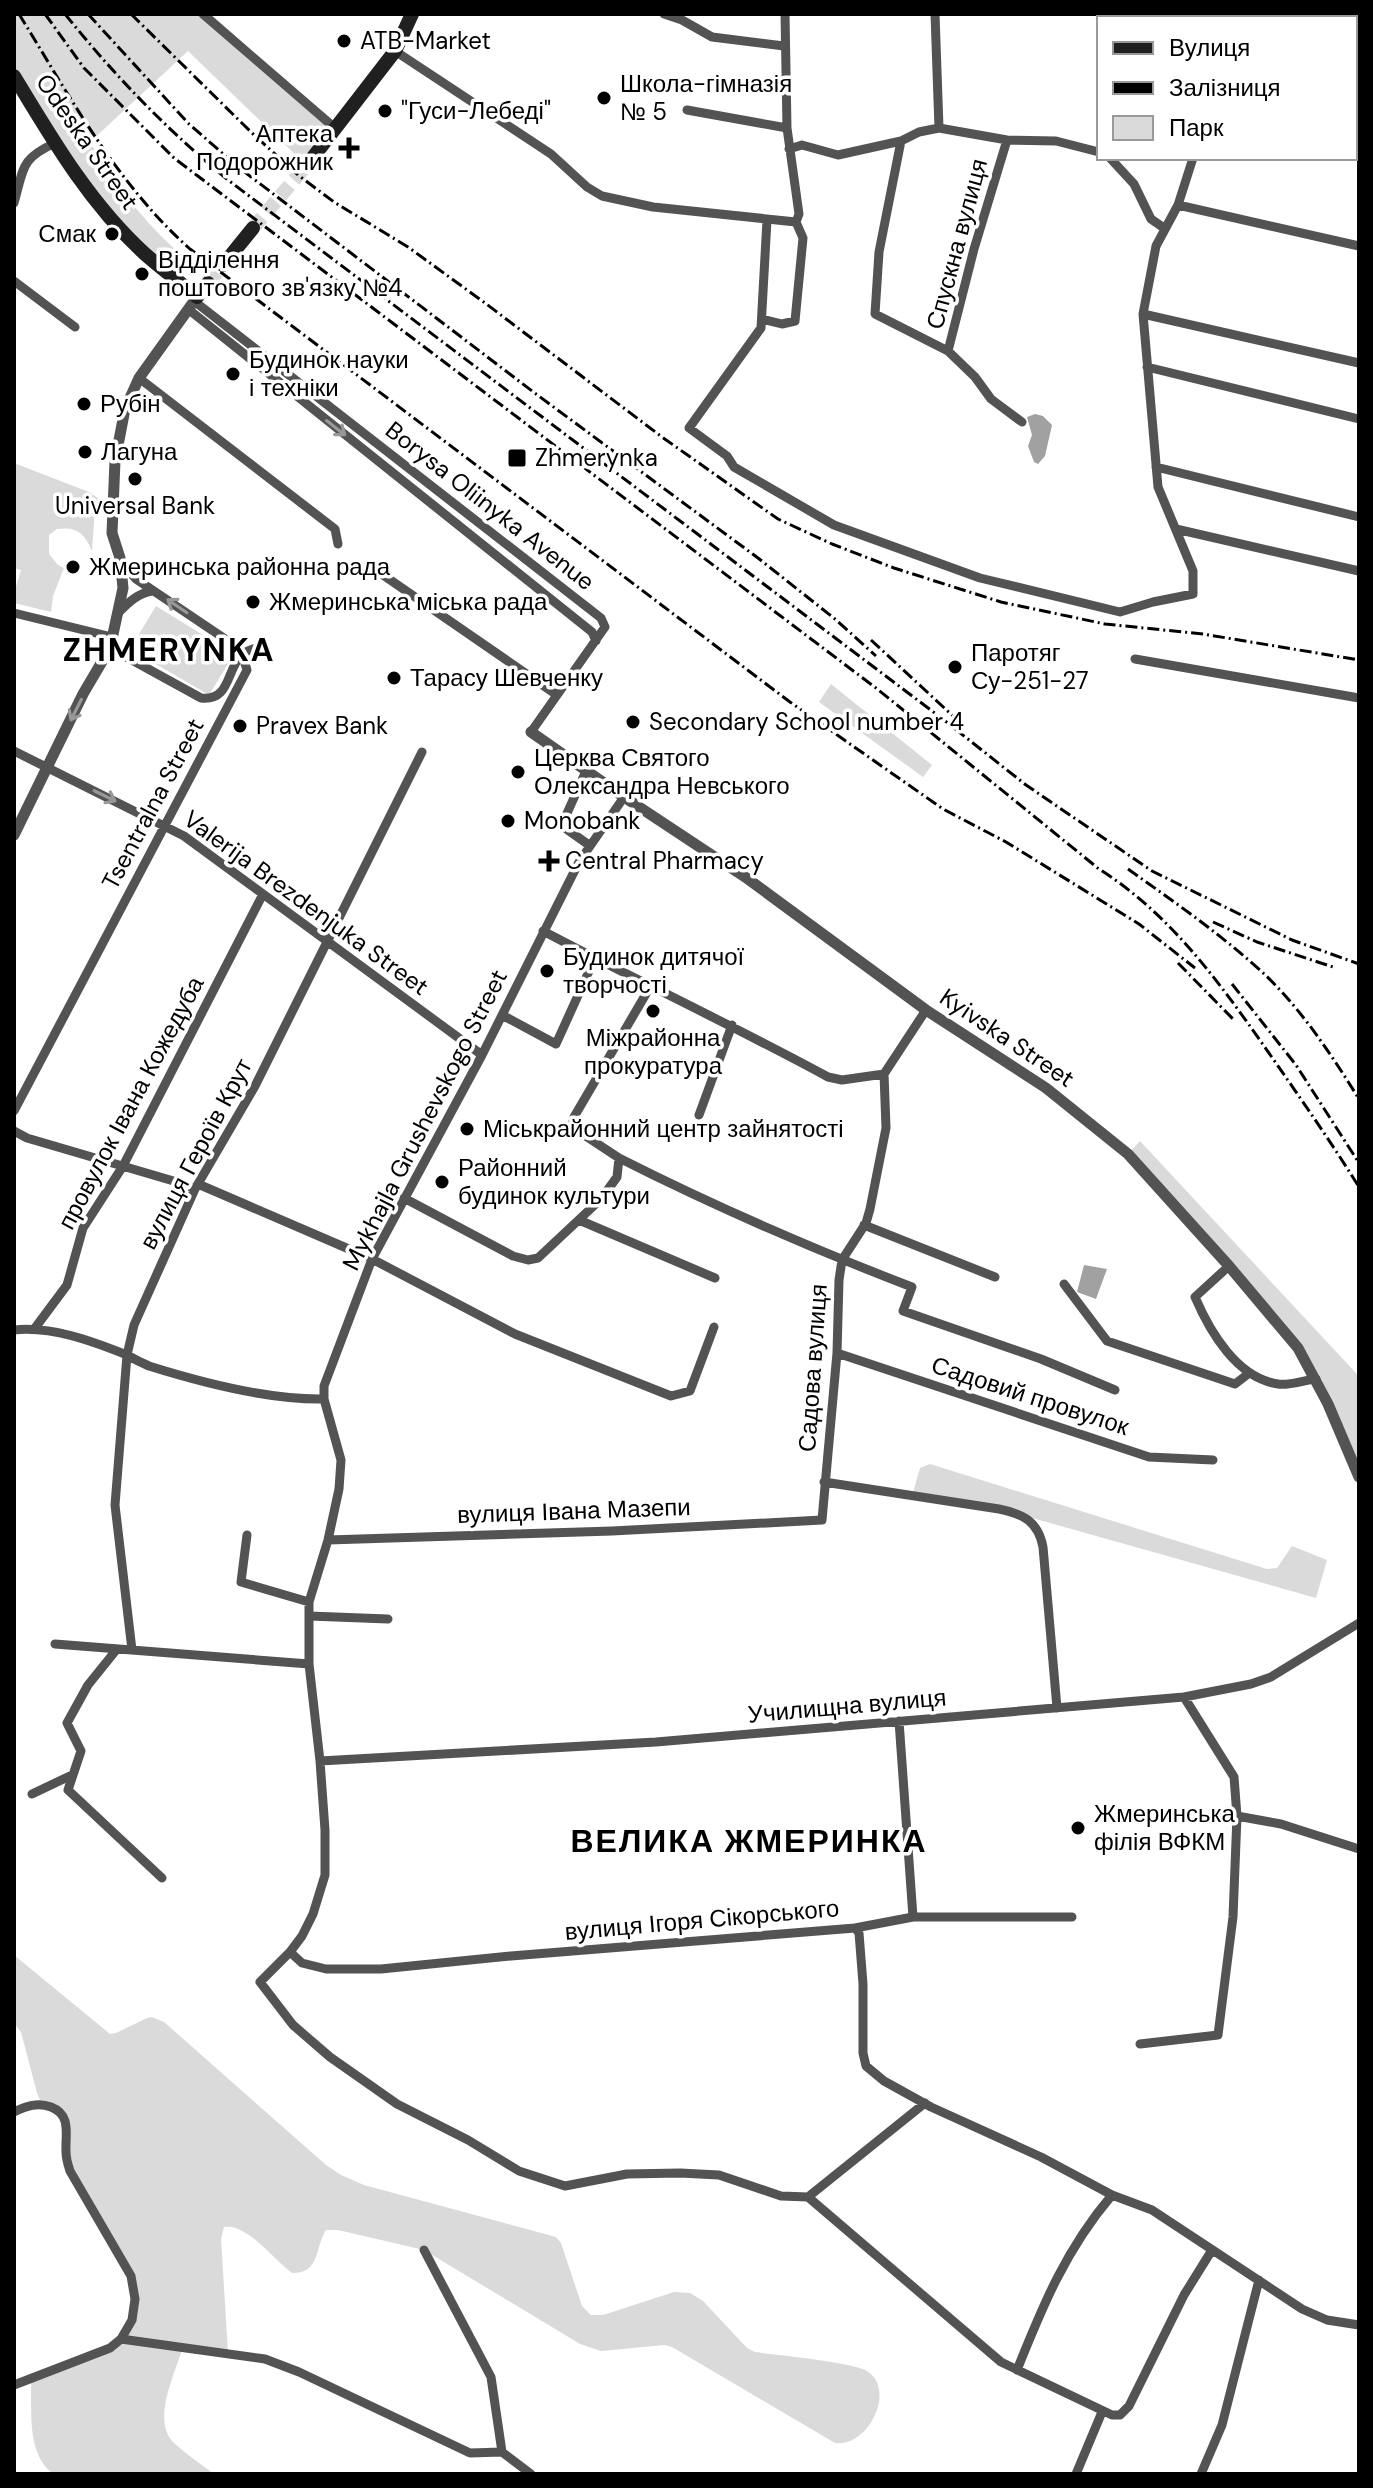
<svg xmlns="http://www.w3.org/2000/svg" width="1373" height="2488" viewBox="0 0 1373 2488" font-family="'DM Sans',sans-serif">
	<style>
		.green { fill: #dadada }
		.water { fill: #a1a1a1 }
		.lines { fill: none; stroke-linecap: round; stroke-linejoin: round }
		.secondary-tunnel { stroke: #d9d9d9; stroke-width: 14; stroke-dasharray: 14 7; stroke-linecap: butt }
		.minor { stroke: #535353; stroke-width: 9 }
		.tertiary { stroke: #535353; stroke-width: 11 }
		.secondary { stroke: #202020; stroke-width: 14 }
		.rail { stroke: #000; stroke-width: 3; stroke-dasharray: 12 4 2 4; stroke-linecap: butt }
		.oneway { stroke: #989898 }
		.poi-dot { fill: #000; stroke: #fff; stroke-width: 3 }
		.labels { text-anchor: middle; stroke-width: 7; stroke-linejoin: round; paint-order: stroke }
		.poi-label { font-size: 24px; fill: #000; stroke: #fff; text-anchor: start }
		.street-label { font-size: 24px; fill: #000; stroke: #fff }
		.district-label { font-size: 32px; font-weight: bold; letter-spacing: 2px; fill: #000; stroke: #fff }
	</style>
	<rect width="100%" height="100%" fill="#fff"/>
	<path class="green" d="M14 14H203L336 129 303 162 188 51 90 142C117 187 146 225 186 259L181 283 122 229 14 76Z
		M14 463 89 492 98 498 95 507 92 551C85 534 77 526 57 529L49 535V554L58 565 64 568 53 596 51 612 14 603V593L21 570 14 568Z
		M156 606 234 654 209 695 130 649Z
		M831 684 932 765 923 777 819 702Z
		M1140 1141 1356 1373 1359 1378V1477L1306 1360 1128 1154Z
		M930 1464 1267 1569 1277 1568 1292 1546 1327 1560 1316 1598 1011 1512 912 1496 920 1468Z
		M14 1955 110 2034 116 2033 147 2018 152 2017 164 2022 326 2165 341 2175 364 2185 556 2237 561 2243 582 2306 591 2315H603L674 2292 690 2293 703 2301 747 2348 755 2352C776 2355 853 2362 867 2371 897 2390 868 2448 835 2443L672 2347 665 2345 601 2351 580 2344 424 2250 338 2230H326C315 2247 320 2274 292 2273 274 2260 247 2223 224 2227L221 2239 228 2352 183 2347C175 2374 151 2420 174 2443 186 2454 201 2464 214 2474H53C26 2453 32 2410 31 2378L98 2353 127 2331 135 2289 74 2181 65 2122 42 2105 37 2093 21 2032 14 2023Z"/>
	<path class="water" d="M1035 414 1043 416 1052 425 1045 456 1038 464 1034 462 1028 446 1032 435 1027 417Z
		M1084 1265 1107 1269 1096 1299 1077 1292Z"/>
	<g class="lines">
		<path class="secondary-tunnel" d="M253 228 307 165
			M208 283 223 265"/>
		<path class="minor" d="M203 14 336 129
			M664 14 682 20 712 37 784 46
			M935 14 939 128
			M1123 14 1148 18
			M1240 18 1241 14
			M395 51 551 154 587 187 602 196 653 207 796 222
			M687 110 787 128
			M1355 128 1359 129
			M1007 140 974 249 948 351 975 377 991 399 1022 422
			M901 141 879 252 875 314 948 351
			M789 149 802 145 838 155 901 141 919 132 939 128 1007 140 1056 141 1099 152
			M1110 158 1134 184 1151 219 1164 228
			M14 203C24 168 20 159 55 143
			M1178 205 1359 246
			M767 220 761 328 689 428 727 456 734 467 834 525 980 578 1120 612 1153 602 1193 594V571L1158 487 1143 314 1156 246 1178 205 1193 158
			M14 281 75 327
			M194 301 601 618 605 627 531 732
			M188 309 592 632 596 641
			M1143 314 1359 363
			M762 319 782 324 795 321 803 238 796 222 799 214 787 128 785 14
			M1147 367 1359 419
			M139 378 335 529 338 544
			M1156 467 1359 517
			M1176 529 1359 571
			M370 566 557 695
			M119 612C129 602 138 593 153 591
			M14 613 112 637
			M110 648 201 698C230 701 226 672 241 655 245 651 253 649 259 647
			M1135 659 1359 698
			M14 751 184 836 482 1055
			M586 771 564 820 565 828 589 845
			M624 797 579 862 482 1055 372 1259 324 1386V1399L341 1460 339 1489 328 1540 309 1602V1664L320 1761 325 1830V1875L313 1914 302 1936 290 1952 260 1982 293 2025 330 2057 397 2104 468 2140 519 2171 565 2186 627 2174 680 2173 719 2175 781 2196 808 2197 925 2103
			M543 931C638 981 734 1026 828 1077L842 1080 884 1074
			M502 1015 556 1044 595 958
			M14 1111 247 670 242 654 234 645 136 579 121 561
			M699 1115 732 1025
			M14 1131 27 1138 177 1182 195 1189
			M619 1158C714 1206 813 1249 912 1287L903 1311 1041 1359 1115 1390
			M198 1184 372 1259 515 1334 671 1396 690 1391 714 1327
			M404 1198 513 1256 528 1260 538 1258 601 1199 617 1177 619 1158 572 1127 574 1117 650 987
			M579 1220 715 1278
			M864 1225 995 1277
			M1229 1266 1195 1297C1210 1332 1237 1378 1278 1384 1289 1386 1304 1380 1316 1379
			M1064 1284 1107 1341 1235 1384 1248 1374
			M35 1328 67 1285 83 1228 123 1166 263 894
			M14 1330C52 1326 92 1341 127 1355 134 1359 142 1363 149 1366 200 1382 271 1400 324 1399
			M837 1353 1149 1457 1213 1460
			M824 1482 999 1509C1023 1514 1038 1521 1043 1547L1057 1708
			M247 1535 241 1582 309 1602
			M328 1540 612 1531 822 1520 837 1353 839 1280 842 1260 866 1223 870 1209 886 1128 884 1074 926 1010
			M309 1616 388 1619
			M55 1644 309 1664
			M117 1649 88 1685 67 1723 81 1751 68 1790 162 1878
			M132 1650 115 1505 127 1355 134 1325 195 1189 255 1086 422 752
			M320 1761 656 1742 1184 1697 1251 1684 1271 1677 1359 1623
			M32 1794 72 1775
			M1237 1816 1281 1824 1359 1849
			M913 1917H1072
			M855 1928 913 1917 899 1721
			M290 1952 302 1963 326 1969H381L511 1956 855 1928 859 1933 863 1984V2053L866 2066 884 2081 931 2107 1041 2157 1112 2195 1152 2210 1302 2309 1327 2320 1359 2325
			M1140 2044 1218 2035 1233 1917 1237 1816 1234 1777 1184 1697
			M14 2112C26 2106 38 2102 51 2107 72 2115 65 2135 66 2152 66 2159 68 2165 70 2171L131 2276 135 2299 132 2320 121 2339 110 2348 14 2385
			M808 2197 1001 2362 1112 2415H1120L1129 2406 1184 2295 1212 2250
			M424 2250 491 2377 502 2452 531 2474
			M121 2339 265 2359 299 2372 470 2453 502 2452
			M1017 2370C1043 2305 1066 2249 1112 2195
			M1076 2474 1102 2412
			M1201 2474 1222 2425 1259 2280"/>
		<path class="tertiary" d="M531 732 624 797 748 879 926 1010 1046 1088 1128 1154 1229 1266 1298 1348 1328 1404 1359 1477
			M14 835 83 694 110 648 123 588 120 558 112 533 115 461 125 409 139 378 197 297"/>
		<path class="secondary" d="M14 76C52 139 90 204 145 254 162 269 180 282 197 297L208 283
			M307 165 395 51 412 14
			M223 265 253 228"/>
		<path class="rail" d="M19 14C70 97 117 184 190 249L790 702 943 809 1006 842 1139 924 1195 968
			M45 14 84 68 174 158 876 688 1099 869C1172 915 1222 986 1271 1056 1301 1099 1331 1142 1359 1187
			M65 14C114 75 167 130 228 180L940 717 1026 785 1152 871 1292 940 1359 964
			M88 14 188 123 238 167 536 394 758 558 835 619 876 656
			M131 14 252 133 298 175 334 202 408 247 485 303 662 437 778 519 832 544 894 568 1001 602 1105 624 1203 634 1359 660
			M871 640 953 716
			M1128 869C1173 901 1219 933 1261 971 1300 1007 1331 1054 1359 1099
			M1213 922 1257 942 1336 968
			M1178 963 1234 1020
			M1232 984 1296 1065 1359 1163"/>
	</g>
	<defs><path id="oneway-shaft" d="M-6 0H5M1.5-3L5.5 0L1.5 3" fill="none" stroke-width="1.6" stroke-linecap="round" stroke-linejoin="round" transform="scale(2)"/></defs>
	<g class="oneway">
		<use href="#oneway-shaft" transform="translate(336 428) rotate(38)"/>
		<use href="#oneway-shaft" transform="translate(177 606) rotate(-146)"/>
		<use href="#oneway-shaft" transform="translate(76 710) rotate(117)"/>
		<use href="#oneway-shaft" transform="translate(105 796) rotate(26)"/>
	</g>
	<g class="poi-dot">
		<circle cx="344" cy="41" r="8"/>
		<circle cx="604" cy="98" r="8"/>
		<circle cx="385" cy="111" r="8"/>
		<path d="M345 136h8v8h8v8h-8v8h-8v-8h-8v-8h8z"/>
		<circle cx="112" cy="234" r="8"/>
		<circle cx="142" cy="274" r="8"/>
		<circle cx="233" cy="374" r="8"/>
		<circle cx="84" cy="404" r="8"/>
		<circle cx="85" cy="452" r="8"/>
		<rect x="507" y="448" width="20" height="20" rx="4"/>
		<circle cx="135" cy="479" r="8"/>
		<circle cx="73" cy="567" r="8"/>
		<circle cx="253" cy="602" r="8"/>
		<circle cx="955" cy="667" r="8"/>
		<circle cx="394" cy="678" r="8"/>
		<circle cx="633" cy="722" r="8"/>
		<circle cx="240" cy="726" r="8"/>
		<circle cx="518" cy="772" r="8"/>
		<circle cx="508" cy="821" r="8"/>
		<path d="M545 849h8v8h8v8h-8v8h-8v-8h-8v-8h8z"/>
		<circle cx="547" cy="971" r="8"/>
		<circle cx="653" cy="1011" r="8"/>
		<circle cx="467" cy="1129" r="8"/>
		<circle cx="442" cy="1182" r="8"/>
		<circle cx="1078" cy="1828" r="8"/>
	</g>
	<g class="labels">
		<g class="poi-label">
			<text x="360" y="49">ATB-Market</text>
			<text x="620" y="92">Школа-гімназія<tspan x="620" dy="28">№ 5</tspan></text>
			<text x="401" y="119">"Гуси-Лебеді"</text>
			<text x="333" y="142" text-anchor="end">Аптека<tspan x="333" dy="28">Подорожник</tspan></text>
			<text x="96" y="242" text-anchor="end">Смак</text>
			<text x="158" y="268">Відділення<tspan x="158" dy="28">поштового зв'язку №4</tspan></text>
			<text x="249" y="368">Будинок науки<tspan x="249" dy="28">і техніки</tspan></text>
			<text x="100" y="412">Рубін</text>
			<text x="101" y="460">Лагуна</text>
			<text x="535" y="466">Zhmerynka</text>
			<text x="135" y="514" text-anchor="middle">Universal Bank</text>
			<text x="89" y="575">Жмеринська районна рада</text>
			<text x="269" y="610">Жмеринська міська рада</text>
			<text x="971" y="661">Паротяг<tspan x="971" dy="28">Су-251-27</tspan></text>
			<text x="410" y="686">Тарасу Шевченку</text>
			<text x="649" y="730">Secondary School number 4</text>
			<text x="256" y="734">Pravex Bank</text>
			<text x="534" y="766">Церква Святого<tspan x="534" dy="28">Олександра Невського</tspan></text>
			<text x="524" y="829">Monobank</text>
			<text x="565" y="869">Central Pharmacy</text>
			<text x="563" y="965">Будинок дитячої<tspan x="563" dy="28">творчості</tspan></text>
			<text x="653" y="1046" text-anchor="middle">Міжрайонна<tspan x="653" dy="28">прокуратура</tspan></text>
			<text x="483" y="1137">Міськрайонний центр зайнятості</text>
			<text x="458" y="1176">Районний<tspan x="458" dy="28">будинок культури</tspan></text>
			<text x="1094" y="1822">Жмеринська<tspan x="1094" dy="28">філія ВФКМ</tspan></text>
		</g>
		<g class="street-label">
			<text transform="translate(87 142) rotate(55)" y="8">Odeska Street</text>
			<text transform="translate(957 244) rotate(-75)" y="8">Спускна вулиця</text>
			<text transform="translate(490 506) rotate(38)" y="8">Borysa Oliinyka Avenue</text>
			<text transform="translate(153 804) rotate(-62)" y="8">Tsentralna Street</text>
			<text transform="translate(306 903) rotate(36)" y="8">Valerija Brezdenjuka Street</text>
			<text transform="translate(1007 1038) rotate(34)" y="8">Kyivska Street</text>
			<text transform="translate(131 1103) rotate(-62)" y="8">провулок Івана Кожедуба</text>
			<text transform="translate(425 1120) rotate(-63)" y="8">Mykhajla Grushevskogo Street</text>
			<text transform="translate(196 1154) rotate(-62)" y="8">вулиця Героїв Крут</text>
			<text transform="translate(813 1368) rotate(-86)" y="8">Садова вулиця</text>
			<text transform="translate(1030 1396) rotate(18)" y="8">Садовий провулок</text>
			<text transform="translate(574 1511) rotate(-2)" y="8">вулиця Івана Мазепи</text>
			<text transform="translate(847 1706) rotate(-5)" y="8">Училищна вулиця</text>
			<text transform="translate(702 1920) rotate(-5)" y="8">вулиця Ігоря Сікорського</text>
		</g>
		<g class="district-label">
			<text x="169" y="661">ZHMERYNKA</text>
			<text x="749" y="1852">ВЕЛИКА ЖМЕРИНКА</text>
		</g>
	</g>
	<rect width="1373" height="2488" fill="none" stroke="#000000" stroke-width="32"/>
	<rect x="1097" y="16" width="260" height="144" fill="#ffffff" stroke="#999999" stroke-width="2"/>
	<rect x="1113" y="42" width="40" height="12" fill="#202020" stroke="#999999" stroke-width="2"/>
	<text x="1169" y="56" font-size="24" fill="#000000">Вулиця</text>
	<rect x="1113" y="82" width="40" height="12" fill="#000000" stroke="#999999" stroke-width="2"/>
	<text x="1169" y="96" font-size="24" fill="#000000">Залізниця</text>
	<rect x="1113" y="116" width="40" height="24" fill="#dadada" stroke="#999999" stroke-width="2"/>
	<text x="1169" y="136" font-size="24" fill="#000000">Парк</text>
</svg>
